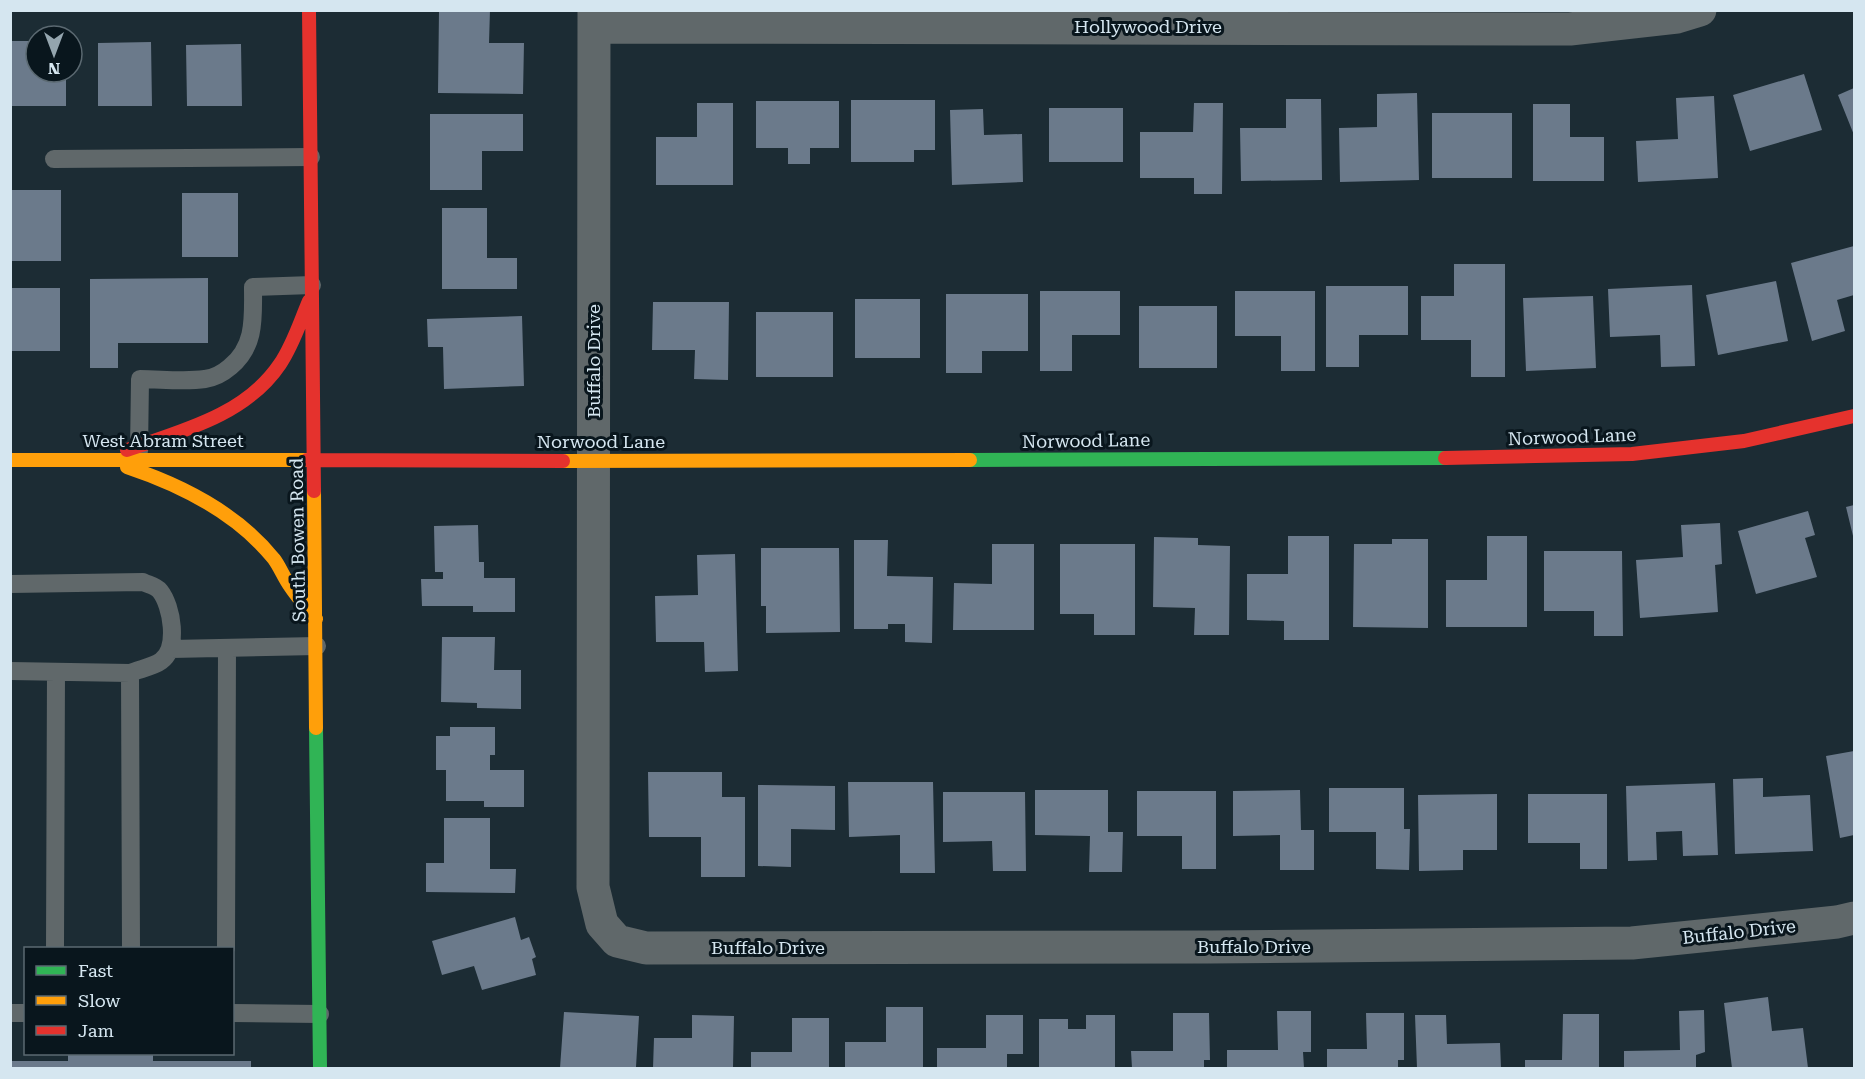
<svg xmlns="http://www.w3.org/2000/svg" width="1865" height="1079" viewBox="0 0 1865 1079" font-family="'Roboto Serif',serif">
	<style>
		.building { fill: #6b7a8b }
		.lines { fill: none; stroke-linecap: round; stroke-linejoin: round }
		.lane { stroke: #60686a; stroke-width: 18 }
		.street { stroke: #60686a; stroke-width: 33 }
		.fast { stroke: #30b455; stroke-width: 14 }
		.slow { stroke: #ff9f0a; stroke-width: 14 }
		.jam { stroke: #e5322d; stroke-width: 14 }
		.labels { text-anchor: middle; stroke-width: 6; stroke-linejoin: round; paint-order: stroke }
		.street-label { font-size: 18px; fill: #d5e6f0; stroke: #09161d }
	</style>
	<rect width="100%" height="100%" fill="#1c2c34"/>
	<path class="building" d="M439 10H490L489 43H524L523 94 438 93Z
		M10 41H36V72H66V106H10Z
		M151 42 152 106H98V43Z
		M241 44 242 106H187L186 45Z
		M1804 74 1822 130 1750 151 1733 95Z
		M1854 88V135L1838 95Z
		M1417 93 1419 180 1340 182 1339 128 1377 127V94Z
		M1714 96 1718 178 1638 182 1636 141 1678 139 1676 98Z
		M1286 99H1321L1322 180 1241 181 1240 128H1286Z
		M851 100H935V150H914V162H851Z
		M756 101H839V148H810V164H788V148H756Z
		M697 103H733V185H656V137H697Z
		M1194 103H1223L1222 194H1194V178H1140V132H1193Z
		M1533 104H1570V137H1604V181H1533Z
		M1049 108H1123V162H1049Z
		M983 109 984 135 1022 134 1023 182 952 185 950 110Z
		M1432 113H1512V178H1432Z
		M430 114H523V151H482V190H430Z
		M10 190H61V261H10Z
		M182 193H238V257H182Z
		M442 208H487V258H517V289H442Z
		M1854 246V295L1837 300 1845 331 1812 341 1791 263Z
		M1454 264H1505V377H1471V340H1421V296H1454Z
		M208 278V343H118V368H90V279Z
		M1776 281 1788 341 1718 355 1706 295Z
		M1692 285 1695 366 1661 367 1660 335 1610 337 1608 289Z
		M1326 286H1408V335H1359V367H1326Z
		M10 288H60V351H10Z
		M1040 291H1120V335H1072V371H1040Z
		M1235 291H1315V371H1281V336H1235Z
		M946 294H1028V351H982V373H946Z
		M1593 296 1596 368 1526 371 1523 298Z
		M855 299H920V358H855Z
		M653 302H729L728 380 694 379 695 350H652Z
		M1139 306H1217V368H1139Z
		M756 312H833V377H756Z
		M522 316 524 386 444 389 443 347H428L427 319Z
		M1854 505V540L1846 507Z
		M1808 511 1815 535 1805 538 1817 577 1756 594 1738 531Z
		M1720 523 1722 564 1715 565 1718 612 1640 618 1636 560 1683 557 1681 525Z
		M478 525 479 562H484V578H515V612H473V606H422L421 579H443V572H435L434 526Z
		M1288 536H1329V640H1284V621L1247 620V574H1288Z
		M1487 536H1527V627H1446V580H1487Z
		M1154 537 1198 538V545L1230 546 1229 635H1194L1195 608 1153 607Z
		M1392 539H1428V628L1353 627 1354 544H1392Z
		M854 540H888L887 576 933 577 932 643 905 642V624H888V629H854Z
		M992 544H1034V630H953L954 583 992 584Z
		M1060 544H1135V635H1094V614H1060Z
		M761 548H839L840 632 766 633V606H761Z
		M1544 551H1622L1623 636H1594V611H1544Z
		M735 554 738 671 705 672 704 642H656L655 596 698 595 697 555Z
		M442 637H495L494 670H521V709L477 708V703L441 702Z
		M450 727H495V755H490V770H524V807H484V801H446V770H436V736H450Z
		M1854 751V835L1840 838 1826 756Z
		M648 772H722V797H745V877H701V837H649Z
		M1763 778V797L1810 795 1813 851 1735 854 1733 779Z
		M848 782H933L935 873H900V835L849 837Z
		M1715 783 1718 855 1683 856 1682 831 1656 832 1657 860 1628 861 1626 786Z
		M758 785 835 786V830L791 829V867L758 866Z
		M1329 788H1404V829H1410L1409 870 1376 869V832H1329Z
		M1035 790H1108V832H1123L1122 872H1089L1090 836 1035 835Z
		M1300 790 1301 830H1314V870H1280V835L1233 836V791Z
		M1137 791H1216V869H1182V836H1137Z
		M943 792H1025L1026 871H993L992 841 943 842Z
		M1497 794V850H1463V870L1419 871 1418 795Z
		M1528 794H1607V869H1580V843H1528Z
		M444 818H490V869H516L515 893 426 892V863H444Z
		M515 917 521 940 529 937 536 957 532 959 536 975 482 990 474 966 442 975 432 941Z
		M1768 997 1772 1031 1803 1028 1808 1068H1732L1724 1003Z
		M886 1007H923V1068H845V1042H886Z
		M1704 1010 1705 1052 1696 1055V1068H1624V1051L1680 1050 1679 1011Z
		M1277 1011H1311V1052H1303L1304 1068H1227V1050H1278Z
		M564 1012 639 1016 636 1067 560 1068Z
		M1173 1013H1209L1210 1060H1204V1068H1132L1131 1051H1173Z
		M1366 1013H1404V1060H1398V1068H1327V1049H1367Z
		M1563 1014H1599V1068H1525V1060H1562Z
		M692 1015 734 1016 733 1068H653L654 1038H692Z
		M986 1015H1023V1054H1007V1068H937V1048H986Z
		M1086 1015H1115V1068H1039V1019H1068V1029H1086Z
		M1415 1015H1446L1447 1044 1500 1043 1501 1068H1417Z
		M792 1018H829V1068H751V1052H792Z
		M68 1054H153V1061H251V1068H10V1061H68Z"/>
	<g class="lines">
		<path class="lane" d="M54 159 311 157
			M139 451 140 379C160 379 185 382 205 379 213 378 223 373 230 367 256 346 253 317 253 287L312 285
			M10 584 143 582C149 585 156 586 160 591 172 606 179 648 161 661 153 667 139 669 130 673
			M171 649 317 646
			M10 671 130 673 131 948
			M55 948 56 672
			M226 948 227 648
			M10 1013H26
			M232 1013 320 1014"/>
		<path class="street" d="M594 10 593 887 602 924 617 941 646 948 1210 947 1632 943 1837 922 1854 918
			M594 27 1570 29 1677 17 1700 10"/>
		<path class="fast" d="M970 460 1445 458
			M316 728 320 1068"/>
		<path class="slow" d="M10 460H307
			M563 461 970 460
			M127 467C181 485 238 514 274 559 280 567 284 578 290 586 298 598 307 608 316 619
			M314 491 316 728"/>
		<path class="jam" d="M309 10 314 491
			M127 450C182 431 246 415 280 364 293 345 300 322 309 301
			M1445 458 1632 454 1744 441 1854 416
			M307 460 563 461"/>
	</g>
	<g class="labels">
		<g class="street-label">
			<text x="1148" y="33">Hollywood Drive</text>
			<text transform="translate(594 361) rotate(-90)" y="6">Buffalo Drive</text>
			<text transform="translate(1572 437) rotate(-2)" y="6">Norwood Lane</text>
			<text x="163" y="447">West Abram Street</text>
			<text transform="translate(1086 441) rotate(-1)" y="6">Norwood Lane</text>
			<text x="601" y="448">Norwood Lane</text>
			<text transform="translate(298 540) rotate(-91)" y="6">South Bowen Road</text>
			<text transform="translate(1739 932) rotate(-6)" y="6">Buffalo Drive</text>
			<text x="1254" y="953">Buffalo Drive</text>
			<text x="768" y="954">Buffalo Drive</text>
		</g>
	</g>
	<rect width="1865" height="1079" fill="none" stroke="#d5e6f0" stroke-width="24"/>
	<rect x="24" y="947" width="210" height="108" fill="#09161d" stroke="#5b6971" stroke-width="1.5"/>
	<rect x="36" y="966" width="30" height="9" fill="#30b455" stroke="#5b6971" stroke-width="1.5"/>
	<text x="78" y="977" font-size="18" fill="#d5e6f0">Fast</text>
	<rect x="36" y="996" width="30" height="9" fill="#ff9f0a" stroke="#5b6971" stroke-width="1.5"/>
	<text x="78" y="1007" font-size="18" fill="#d5e6f0">Slow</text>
	<rect x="36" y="1026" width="30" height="9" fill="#e5322d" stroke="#5b6971" stroke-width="1.5"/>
	<text x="78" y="1037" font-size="18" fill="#d5e6f0">Jam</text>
	<g transform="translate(54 54) rotate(180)"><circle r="28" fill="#09161d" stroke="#5b6971" stroke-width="1.5"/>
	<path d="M0-4.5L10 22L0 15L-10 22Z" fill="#94a5ae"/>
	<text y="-9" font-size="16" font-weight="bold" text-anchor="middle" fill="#d5e6f0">N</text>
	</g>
</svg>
